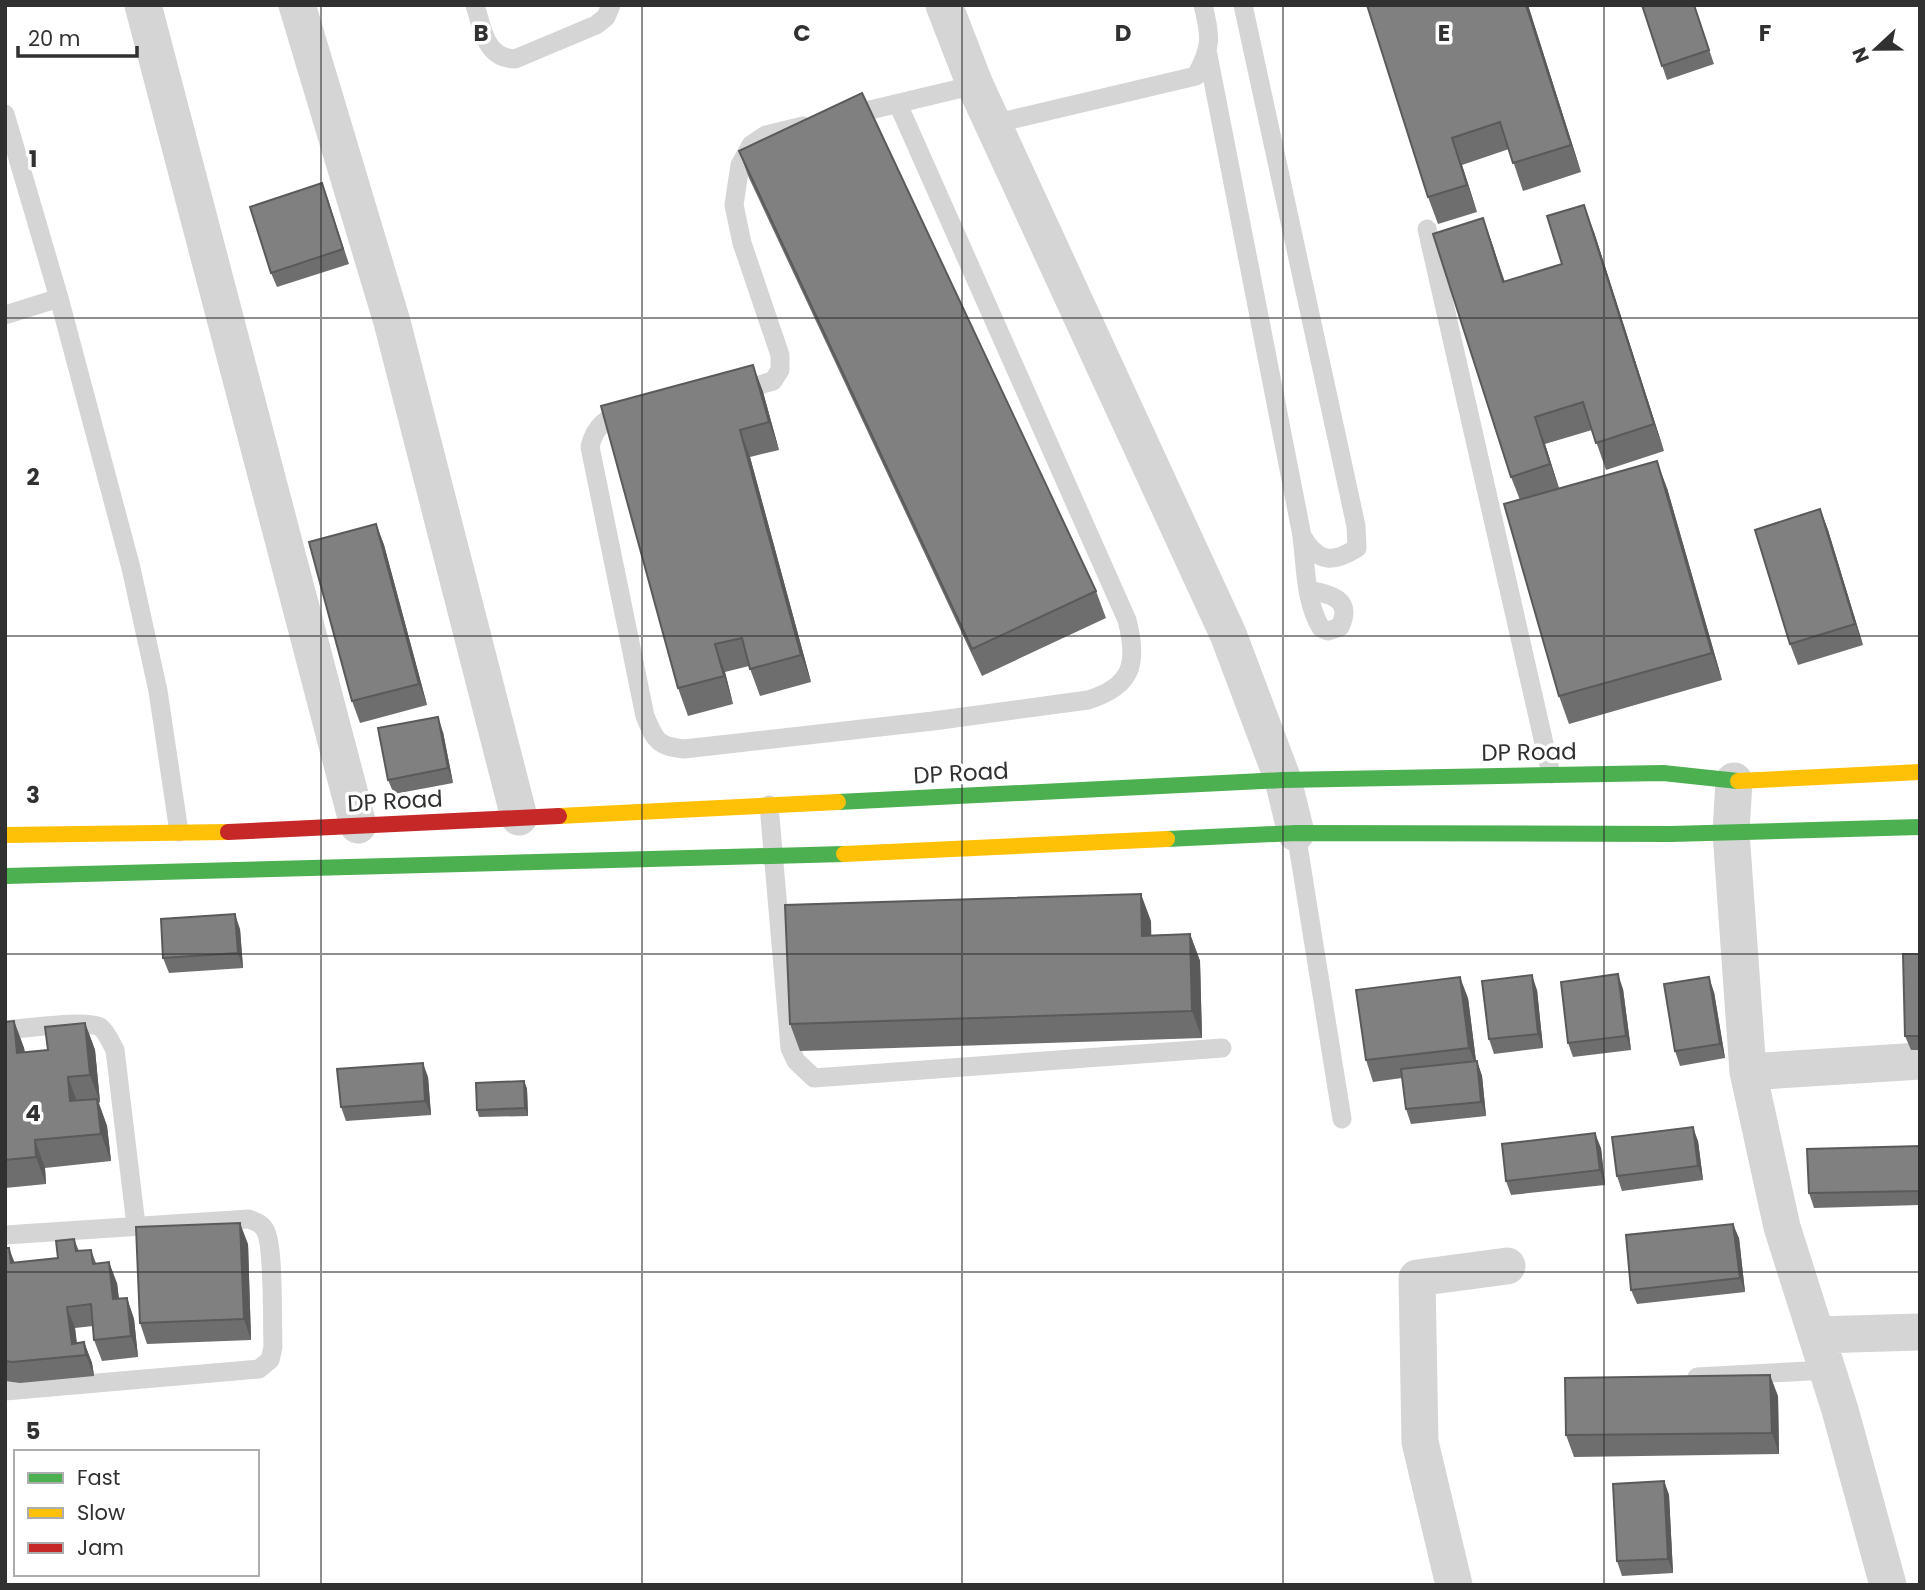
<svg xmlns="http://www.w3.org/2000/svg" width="1925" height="1590" viewBox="0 0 1925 1590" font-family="Poppins,sans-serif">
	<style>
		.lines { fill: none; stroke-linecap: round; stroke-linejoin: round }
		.lane { stroke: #d5d5d5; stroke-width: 19 }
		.street { stroke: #d5d5d5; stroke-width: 37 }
		.fast { stroke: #4caf50; stroke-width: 16 }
		.slow { stroke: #ffc107; stroke-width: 16 }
		.jam { stroke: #c62828; stroke-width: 16 }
		.wall { fill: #6e6e6e }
		.shaded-wall { fill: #5a5a5a }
		.building { fill: #808080; stroke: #5a5a5a; stroke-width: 2 }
		.grid { fill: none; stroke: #313131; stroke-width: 2; stroke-opacity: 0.55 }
		.labels { text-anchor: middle; stroke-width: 7; stroke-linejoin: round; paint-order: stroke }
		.street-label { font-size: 23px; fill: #313131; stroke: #fff }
		.grid-label { font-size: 23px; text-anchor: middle; font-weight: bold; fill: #313131; stroke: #fff; stroke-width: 7; stroke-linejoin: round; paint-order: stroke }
	</style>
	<rect width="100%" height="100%" fill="#fff"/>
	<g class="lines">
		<path class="lane" d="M475 5C483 30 485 58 515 59L596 25 606 17 611 5
			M1208 55 1302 536C1317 562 1332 564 1357 548L1356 526 1243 5
			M5 114 59 298 5 315
			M845 116 975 85
			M993 124 1196 76C1212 46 1211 37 1203 5
			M1427 229 1551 774
			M59 298 131 568 158 691 179 832
			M738 391 773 381 780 370V355L742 243 734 205 740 165 751 145 766 135 803 126
			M629 411C608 415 594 427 590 447L645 716C655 741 658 746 684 749L933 721 1088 700C1133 686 1138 663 1127 620L898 104
			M1302 537C1306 568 1305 601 1321 628L1328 631 1340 627C1353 599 1331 594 1308 590
			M769 805 790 1048 796 1061 814 1078 1222 1048
			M1296 833 1342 1119
			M5 1030C23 1029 86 1019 100 1027 107 1032 111 1043 115 1050L136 1225
			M5 1235 249 1219C256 1222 263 1224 266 1232 274 1249 272 1324 273 1347L270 1360 259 1369 5 1391
			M1697 1377 1827 1370"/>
		<path class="street" d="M143 5 358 825
			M297 5 392 322 519 817
			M944 5 975 85 1228 634 1283 780 1296 833
			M1734 781 1731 832 1748 1072 1782 1227 1840 1410 1888 1585
			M1748 1072 1920 1061
			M1816 1335 1920 1332
			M1454 1585 1420 1442 1417 1278 1507 1266"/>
		<path class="fast" d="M838 802 1283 780 1663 773 1738 781
			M1167 839 1296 833 1671 834 1920 827
			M5 876 844 854"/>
		<path class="slow" d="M1738 781 1920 772
			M559 816 838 802
			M5 835 228 832
			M844 854 1167 839"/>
		<path class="jam" d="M228 832 559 816"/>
	</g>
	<path class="wall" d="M1367 5H1528L1581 172 1523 191 1509 149 1462 165 1477 212 1438 224 1428 197Z
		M1642 5H1694L1714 64 1667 80Z
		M739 151 1096 591 1106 618 982 676 749 178Z
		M327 197 349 264 277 287 271 273Z
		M1483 218 1505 282 1562 264 1594 232 1664 451 1606 470 1592 430 1545 444 1559 488H1667L1722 680 1569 724 1559 696 1520 500 1511 477Z
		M753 365 763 392 779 450 750 457 811 682 760 696 749 666 725 672 733 704 688 716 678 688Z
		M1820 509 1828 530 1863 645 1798 665 1790 644Z
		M376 524 384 545 427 705 360 723 352 701Z
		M443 732 453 783 394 794 388 780Z
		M1151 921V935L1190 934 1200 961 1202 1038 800 1051 790 1024Z
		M240 929 243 968 169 973 163 958Z
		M1920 954V1050H1911L1905 1036Z
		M1623 989 1631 1050 1573 1057 1568 1043Z
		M1537 990 1543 1048 1494 1054 1489 1039Z
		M1714 992 1725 1058 1680 1066 1675 1051Z
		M1468 998 1476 1061H1477L1482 1076 1486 1116 1411 1124 1406 1109 1402 1078 1373 1082 1366 1060Z
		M14 1021 24 1048 25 1052 48 1050 85 1023 95 1050 100 1102 99 1103 107 1126 111 1161 45 1168 46 1184 5 1188V1022Z
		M428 1077 431 1115 346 1121 341 1107Z
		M524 1081 527 1089 528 1116 479 1117 477 1110Z
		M1698 1141 1703 1180 1622 1191 1617 1176Z
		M1920 1146V1205L1814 1208 1809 1193Z
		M1601 1148 1605 1185 1511 1195 1506 1181Z
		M1739 1238 1745 1292 1637 1304 1631 1290Z
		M74 1239 79 1251 91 1250 96 1263 117 1283 119 1298H127L134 1319 138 1357 102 1361 94 1340 93 1326 75 1328 77 1343 84 1342 92 1363 94 1376 20 1383 5 1381V1248L15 1263 58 1258Z
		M248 1244 251 1340 147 1344 140 1323Z
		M1778 1396 1779 1454 1574 1457 1566 1435Z
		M1664 1481 1669 1495 1673 1573 1622 1576 1617 1561Z"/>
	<path class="shaded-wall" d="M1526 5H1528L1581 172 1571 145Z
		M1452 138 1462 165 1477 212 1467 185Z
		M1584 205 1594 232 1664 451 1654 424Z
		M1483 218 1493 246 1513 310 1503 282Z
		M753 365 763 392 779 450 769 422Z
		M1535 417 1545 444 1560 492 1550 464Z
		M740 430 750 457 811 682 801 655Z
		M1657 461 1667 488 1722 680 1712 653Z
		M1820 509 1828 530 1863 645 1855 624Z
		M376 524 384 545 427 705 419 684Z
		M715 644 725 672 733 704 724 676Z
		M438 717 443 732 453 783 448 768Z
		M1141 894 1151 921 1152 963 1142 936Z
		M235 914 240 929 243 968 238 953Z
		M1190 934 1200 961 1202 1038 1192 1011Z
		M1618 974 1623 989 1631 1050 1626 1036Z
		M1532 975 1537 990 1543 1048 1538 1034Z
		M1460 977 1468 998 1477 1069 1469 1048Z
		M1709 977 1714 992 1725 1058 1720 1044Z
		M14 1021 24 1048 27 1080 17 1053Z
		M85 1023 95 1050 100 1102 90 1075Z
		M1477 1061 1482 1076 1486 1116 1481 1102Z
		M423 1063 428 1077 431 1115 425 1101Z
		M68 1077 78 1105 70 1101Z
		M524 1081 527 1089 528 1116 525 1108Z
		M97 1099 107 1126 111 1161 101 1134Z
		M1693 1127 1698 1141 1703 1180 1698 1166Z
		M1595 1133 1601 1148 1605 1185 1600 1170Z
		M35 1140 45 1168 46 1184 36 1157Z
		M240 1223 248 1244 251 1340 244 1319Z
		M1733 1224 1739 1238 1745 1292 1740 1278Z
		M9 1248 17 1269 11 1263Z
		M109 1262 117 1283 121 1320 113 1299Z
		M127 1298 134 1319 138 1357 131 1336Z
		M67 1307 75 1328 78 1356 72 1344Z
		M84 1342 92 1363 94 1376 86 1355Z
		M1770 1375 1778 1396 1779 1454 1772 1433Z
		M1664 1481 1669 1495 1673 1573 1668 1559Z"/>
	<path class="building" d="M1367 5H1526L1571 145 1513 163 1500 122 1452 138 1467 185 1428 197Z
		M1642 5H1694L1709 50 1662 66Z
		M862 93 1096 591 972 649 739 151Z
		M322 183 343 249 271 273 250 207Z
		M1584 205 1654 424 1596 443 1583 402 1535 417 1550 464 1511 477 1433 234 1483 218 1503 282 1562 264 1547 216Z
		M753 365 769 422 740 430 801 655 750 669 742 638 715 644 724 676 678 688 601 406Z
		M1657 461 1712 653 1559 696 1504 504Z
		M1820 509 1855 624 1790 644 1755 530Z
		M376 524 419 684 352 701 309 542Z
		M438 717 448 768 388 780 378 728Z
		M1141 894 1142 936 1190 934 1192 1011 790 1024 785 905Z
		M235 914 238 953 163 958 161 919Z
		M1903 954H1920V1036H1905Z
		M1618 974 1626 1036 1568 1043 1561 982Z
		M1532 975 1538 1034 1489 1039 1482 981Z
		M1460 977 1469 1048 1366 1060 1356 990Z
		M1709 977 1720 1044 1675 1051 1664 984Z
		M14 1021 17 1053 48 1050 45 1027 85 1023 90 1075 68 1077 70 1101 97 1099 101 1134 35 1140 36 1157 5 1160V1022Z
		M1477 1061 1481 1102 1406 1109 1401 1069Z
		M423 1063 425 1101 341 1107 337 1069Z
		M524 1081 525 1108 477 1110 476 1083Z
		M1693 1127 1698 1166 1617 1176 1612 1137Z
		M1595 1133 1600 1170 1506 1181 1502 1144Z
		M1920 1146V1191L1809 1193 1807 1149Z
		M240 1223 244 1319 140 1323 136 1227Z
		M1733 1224 1740 1278 1631 1290 1626 1235Z
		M74 1239 76 1251 91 1250 93 1264 109 1262 113 1299 127 1298 131 1336 94 1340 91 1304 67 1307 72 1344 84 1342 86 1355 12 1362 5 1361V1248H9L11 1263 58 1258 56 1241Z
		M1770 1375 1772 1433 1566 1435 1565 1378Z
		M1664 1481 1668 1559 1617 1561 1613 1484Z"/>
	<path class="grid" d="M321 5V1585M642 5V1585M962 5V1585M1283 5V1585M1604 5V1585M5 318H1920M5 636H1920M5 954H1920M5 1272H1920"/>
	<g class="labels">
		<g class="street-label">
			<text transform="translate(1529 752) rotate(-1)" y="8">DP Road</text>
			<text transform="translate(961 773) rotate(-3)" y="8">DP Road</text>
			<text transform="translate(395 801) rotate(-3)" y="8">DP Road</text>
		</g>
	</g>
	<g class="grid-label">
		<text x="481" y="41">B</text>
		<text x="802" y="41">C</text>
		<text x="1123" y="41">D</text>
		<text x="1444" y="41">E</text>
		<text x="1765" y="41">F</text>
		<text x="33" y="167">1</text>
		<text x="33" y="485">2</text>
		<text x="33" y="803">3</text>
		<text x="33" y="1121">4</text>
		<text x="33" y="1439">5</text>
	</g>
	<rect width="1925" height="1590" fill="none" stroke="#313131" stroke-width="14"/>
	<rect x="14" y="1450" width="245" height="126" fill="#ffffff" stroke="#adadad" stroke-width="2"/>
	<rect x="28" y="1473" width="35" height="10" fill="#4caf50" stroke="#adadad" stroke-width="2"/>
	<text x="77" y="1485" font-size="21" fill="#313131">Fast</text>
	<rect x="28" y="1508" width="35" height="10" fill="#ffc107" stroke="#adadad" stroke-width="2"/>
	<text x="77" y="1520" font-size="21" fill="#313131">Slow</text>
	<rect x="28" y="1543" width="35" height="10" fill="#c62828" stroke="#adadad" stroke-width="2"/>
	<text x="77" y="1555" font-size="21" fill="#313131">Jam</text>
	<g transform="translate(1876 49) rotate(248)" stroke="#ffffff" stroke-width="5" paint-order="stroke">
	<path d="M0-5L12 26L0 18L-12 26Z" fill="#313131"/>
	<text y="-10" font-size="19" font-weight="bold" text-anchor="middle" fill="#313131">N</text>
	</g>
	<path d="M18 46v10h119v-10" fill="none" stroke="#313131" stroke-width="3.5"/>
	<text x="28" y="46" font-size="21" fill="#313131" stroke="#ffffff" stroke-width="5" paint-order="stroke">20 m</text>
</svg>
